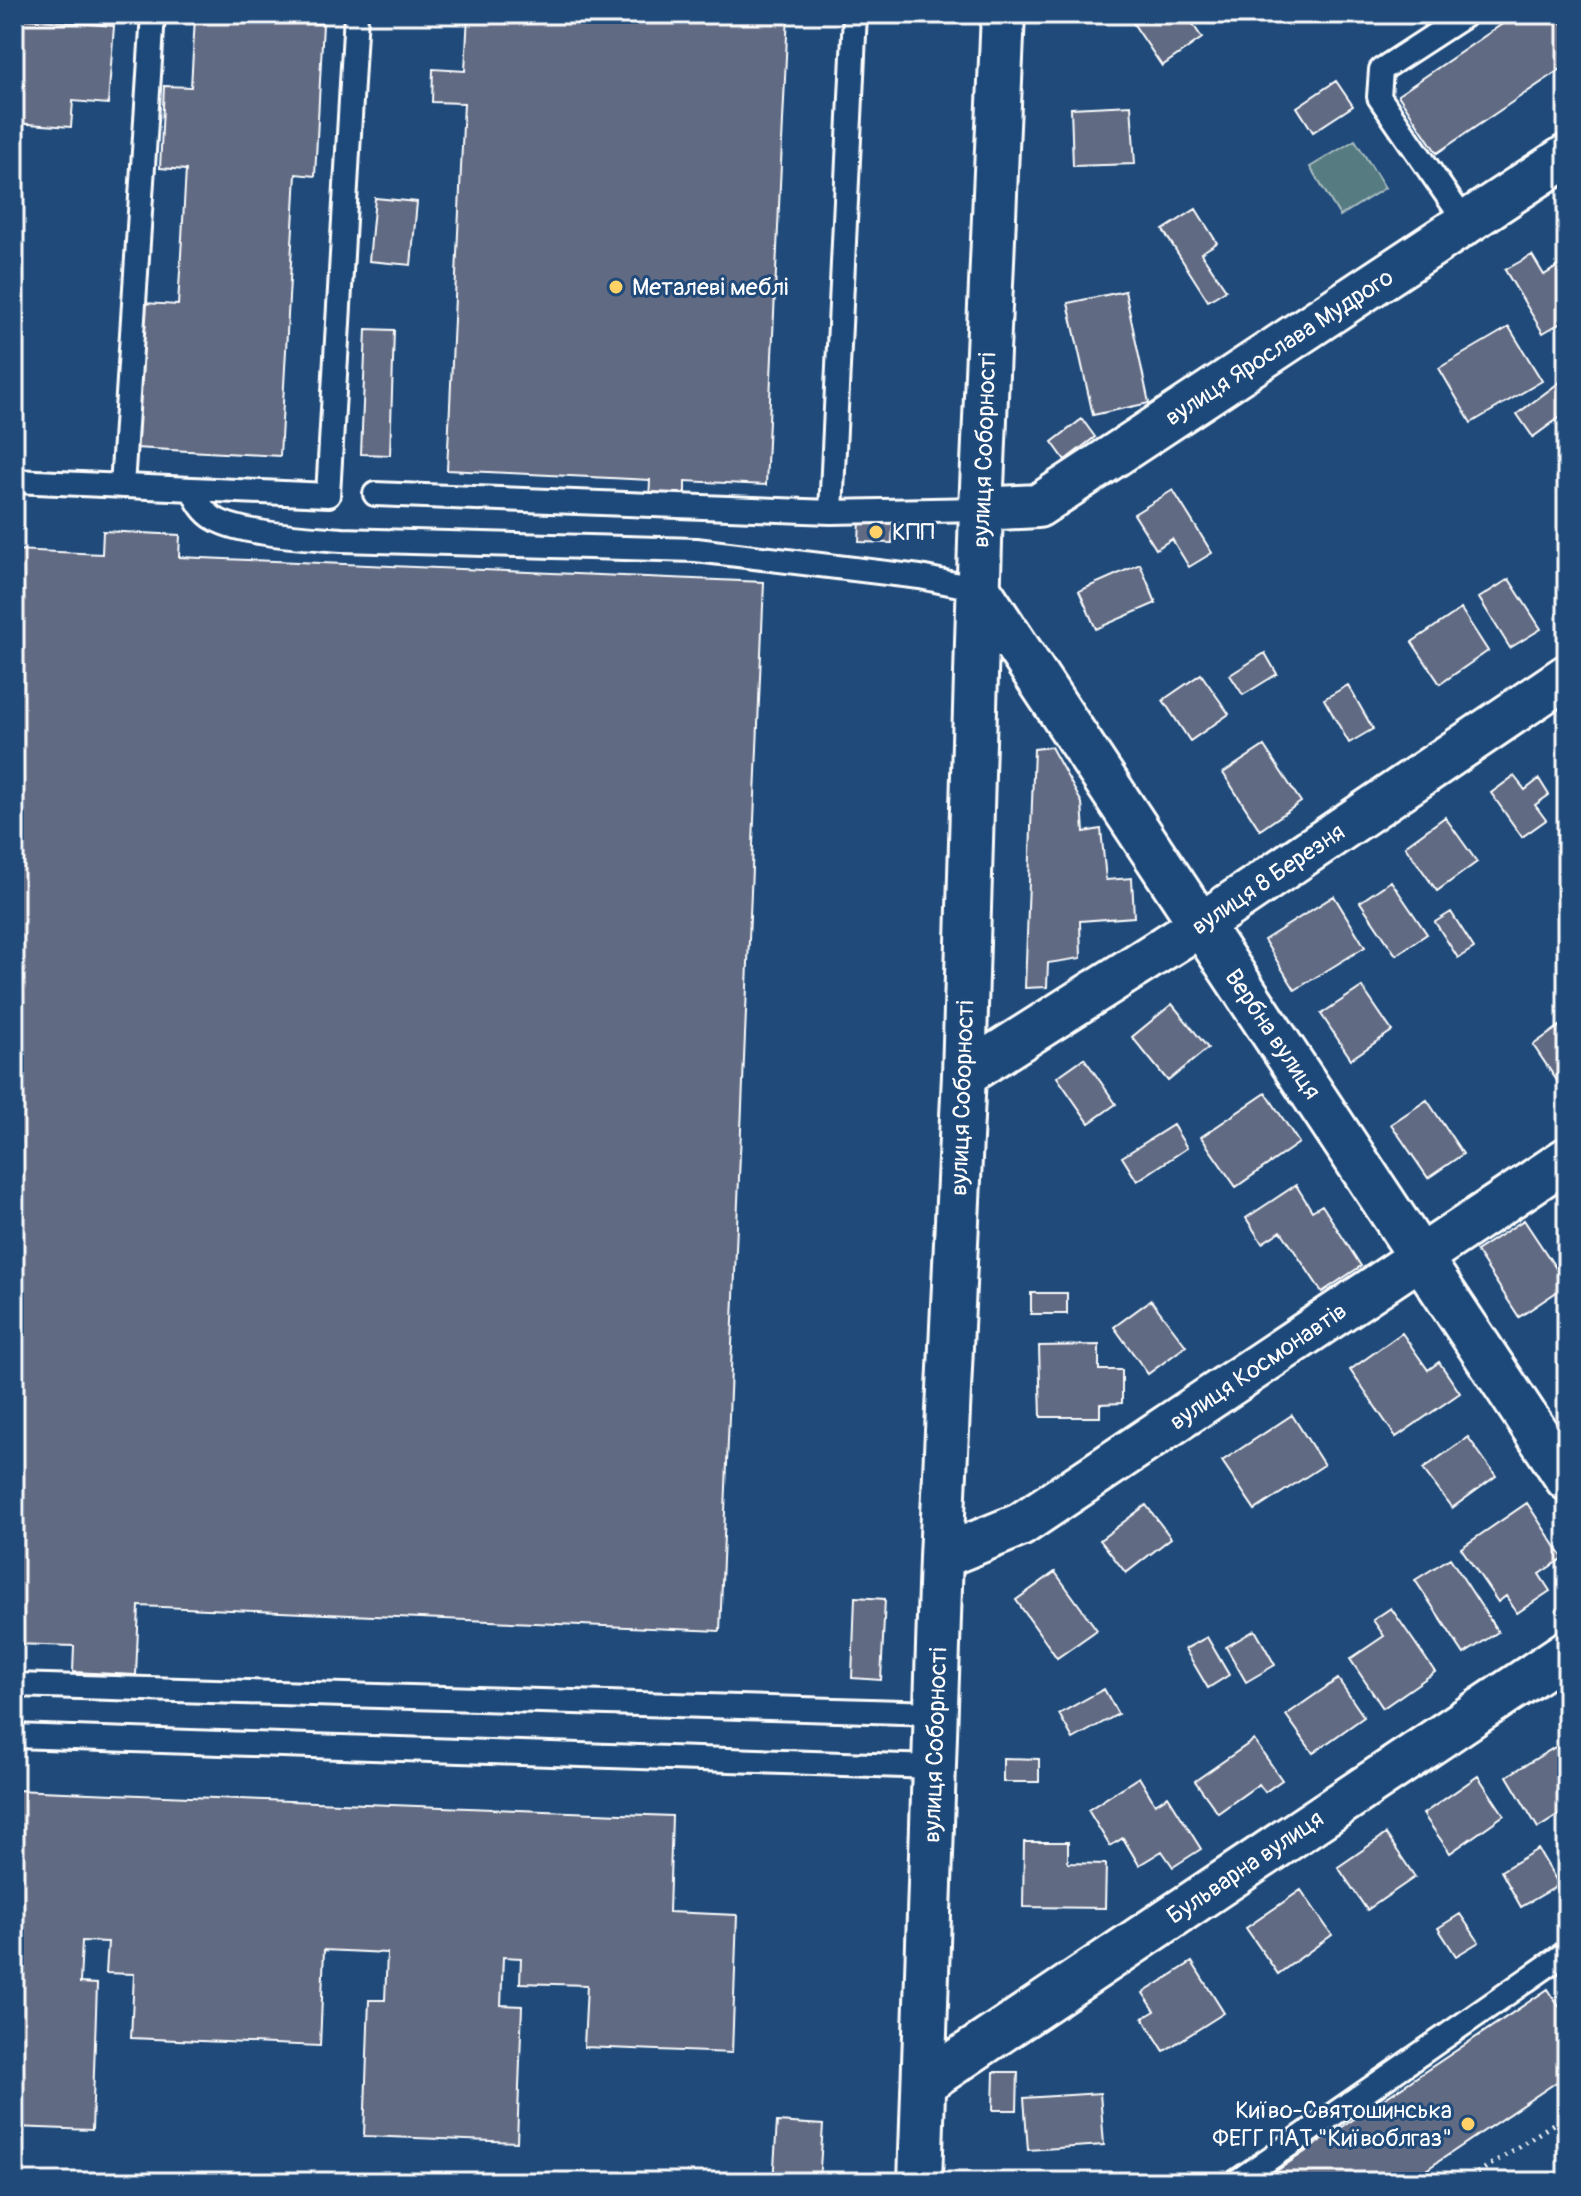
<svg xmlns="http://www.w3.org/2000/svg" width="1581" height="2196" viewBox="0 0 1581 2196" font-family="Pangolin,sans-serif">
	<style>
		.green { fill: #577c82; stroke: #abbec0; stroke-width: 2 }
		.building { fill: #616a83; stroke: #fff; stroke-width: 2 }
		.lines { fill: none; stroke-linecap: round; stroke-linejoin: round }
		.lane-casing { stroke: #fff; stroke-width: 28 }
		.street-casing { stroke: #fff; stroke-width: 48 }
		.path { stroke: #fff; stroke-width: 5; stroke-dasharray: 2 6; stroke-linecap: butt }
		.lane { stroke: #1f4a7a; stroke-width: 22 }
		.street { stroke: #1f4a7a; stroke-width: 42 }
		.poi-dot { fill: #ffd166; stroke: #1f4a7a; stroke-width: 3 }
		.labels { text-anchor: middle; stroke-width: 6; stroke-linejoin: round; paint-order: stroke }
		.poi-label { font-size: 24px; fill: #fff; stroke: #1f4a7a; text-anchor: start }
		.street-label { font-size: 24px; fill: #fff; stroke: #1f4a7a }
	</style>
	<rect width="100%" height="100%" fill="#1f4a7a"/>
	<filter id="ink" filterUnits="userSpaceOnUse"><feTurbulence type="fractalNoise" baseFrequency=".0125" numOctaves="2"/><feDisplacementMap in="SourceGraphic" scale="16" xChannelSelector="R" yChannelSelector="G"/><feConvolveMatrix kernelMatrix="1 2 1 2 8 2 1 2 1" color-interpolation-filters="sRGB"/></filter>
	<g filter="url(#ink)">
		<path class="green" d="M1355 140 1385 188 1340 216 1310 167Z"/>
		<path class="building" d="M468 14H788L766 485 685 481V504L649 502 650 480 447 470 464 103 432 102 433 69 465 71Z
			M1146 14H1186L1202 38 1162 66 1133 23Z
			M1517 14H1555L1567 31V65L1437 153 1398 95Z
			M195 17 323 24 315 176 296 174 280 456 135 448 144 303 178 305 186 170 160 168 164 86 191 87Z
			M14 18 114 26 108 104 73 101 71 127 14 123Z
			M1336 81 1353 106 1313 132 1297 107Z
			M1131 105 1135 164 1073 166 1071 108Z
			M375 198 417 202 411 265 369 261Z
			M1196 209 1217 243 1201 253 1226 290 1208 301 1163 230Z
			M1532 255 1544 275 1560 265 1567 277V319L1543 333 1505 270Z
			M1125 291 1149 403 1093 415 1068 303Z
			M1509 327 1542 381 1471 423 1439 368Z
			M366 329 394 330 390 455 361 454Z
			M1564 379 1567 383V412L1533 437 1517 414Z
			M1082 419 1095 437 1065 460 1052 442Z
			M1173 490 1212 553 1189 567 1172 539 1156 549 1134 514Z
			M860 520 893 521 892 543 859 542Z
			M103 531 180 535 179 557 764 582 720 1631 139 1606 136 1675 73 1672 74 1646 14 1644V550L102 554Z
			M1140 564 1156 603 1096 629 1079 591Z
			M1509 579 1541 629 1510 648 1479 598Z
			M1461 609 1488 651 1440 684 1412 642Z
			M1265 653 1277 674 1243 695 1230 675Z
			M1201 674 1229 714 1190 741 1163 700Z
			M1348 685 1373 729 1349 743 1324 699Z
			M1264 746 1301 802 1260 830 1223 773Z
			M1051 747 1082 803 1084 832 1101 829 1106 880 1132 878 1134 917 1080 921 1081 958 1048 963 1047 987 1025 988 1034 749Z
			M1514 776 1525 790 1539 779 1549 795 1535 805 1546 820 1522 837 1491 793Z
			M1445 817 1477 862 1437 891 1405 846Z
			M1391 881 1427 934 1396 955 1360 902Z
			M1334 896 1365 947 1295 990 1264 940Z
			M1451 912 1474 948 1458 958 1435 922Z
			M1362 987 1392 1031 1351 1059 1321 1014Z
			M1172 1004 1208 1048 1168 1081 1132 1037Z
			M1567 1021V1080L1560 1085 1533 1045Z
			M1084 1058 1116 1104 1089 1123 1057 1077Z
			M1266 1093 1299 1143 1236 1187 1201 1137Z
			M1427 1100 1463 1154 1428 1178 1391 1124Z
			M1173 1125 1187 1148 1137 1181 1122 1157Z
			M1296 1185 1312 1211 1322 1205 1361 1266 1322 1292 1281 1231 1262 1243 1246 1218Z
			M1524 1220 1567 1285 1519 1317 1476 1251Z
			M1031 1293H1067V1314H1031Z
			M1151 1300 1186 1346 1148 1374 1114 1327Z
			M1402 1333 1428 1370 1439 1362 1460 1393 1396 1437 1350 1370Z
			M1099 1345V1370H1122V1403L1100 1404V1417H1041L1039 1346Z
			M1292 1415 1324 1465 1255 1510 1222 1461Z
			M1468 1437 1496 1476 1452 1508 1423 1469Z
			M1527 1503 1563 1558 1539 1574 1550 1591 1517 1613 1506 1596 1498 1602 1461 1548Z
			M1146 1505 1171 1538 1126 1573 1100 1540Z
			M1450 1558 1498 1632 1464 1654 1415 1580Z
			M1055 1572 1097 1630 1057 1658 1016 1600Z
			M855 1597 885 1599 881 1680 852 1678Z
			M1391 1608 1435 1672 1383 1708 1350 1659 1384 1636 1373 1620Z
			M1255 1630 1275 1665 1246 1682 1226 1647Z
			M1207 1637 1229 1675 1208 1688 1185 1649Z
			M1338 1679 1364 1717 1313 1753 1286 1715Z
			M1104 1689 1118 1714 1073 1739 1059 1714Z
			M1254 1740 1282 1780 1265 1792 1259 1784 1218 1813 1195 1781Z
			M1562 1743 1567 1752V1824L1565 1826 1559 1815 1538 1828 1507 1776Z
			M1003 1758 1039 1759V1782H1003Z
			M1478 1776 1504 1815 1450 1853 1423 1814Z
			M1139 1777 1155 1804 1168 1796 1201 1849 1173 1867 1162 1851 1139 1865 1123 1838 1110 1846 1088 1810Z
			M14 1790 672 1816 669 1912 737 1915 732 2053 584 2047 587 1985 520 1983 521 1958 503 1957 501 2005 522 2006 517 2142 364 2136 369 2000H385L387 1953 324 1950 320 2046 131 2038 134 1974 106 1973 108 1942 82 1941 80 1983 97 1984 92 2130 14 2127Z
			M1386 1834 1415 1877 1367 1910 1338 1867Z
			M1024 1842H1068V1863L1106 1864 1105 1908 1023 1907Z
			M1538 1849 1559 1885 1521 1907 1501 1871Z
			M1301 1890 1332 1935 1278 1974 1246 1928Z
			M1460 1914 1479 1942 1456 1956 1438 1928Z
			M1192 1962 1224 2013 1164 2051 1143 2018 1155 2011 1143 1993Z
			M1548 1989 1567 2018V2075L1408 2182H1260Z
			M994 2072H1018L1017 2110H993Z
			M1100 2093 1104 2145 1028 2150 1024 2098Z
			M777 2122 823 2125 819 2182H773Z"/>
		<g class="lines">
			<defs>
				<path id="lane" d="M1466 223 1379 97 1381 70 1467 14
					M14 481 328 495 356 14
					M122 486 153 14
					M192 489C197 501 203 512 215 519 242 535 309 537 342 540L696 550 920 577 979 589
					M375 494 831 512 981 509
					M831 512 855 14
					M14 1685 936 1713
					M14 1736 934 1767
					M1236 2182 1567 1952"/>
				<path id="street" d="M981 509 1038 506 1567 156
					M979 589 1567 1479
					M964 1075 1200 925 1567 676
					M941 1557 1020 1525 1567 1159
					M924 2083 1567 1652
					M920 2182 941 1557 964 1075 981 509 1003 14"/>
			</defs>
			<use href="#lane" class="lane-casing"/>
			<use href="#street" class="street-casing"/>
			<path class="path" d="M1464 2182 1567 2115"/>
			<use href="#lane" class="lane"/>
			<use href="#street" class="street"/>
		</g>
	</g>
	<g class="poi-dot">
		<circle cx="616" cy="287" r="8"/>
		<circle cx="876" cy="532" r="8"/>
		<circle cx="1468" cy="2124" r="8"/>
	</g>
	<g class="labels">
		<g class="poi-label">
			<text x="632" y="295">Металеві меблі</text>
			<text x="892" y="540">КПП</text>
			<text x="1452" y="2118" text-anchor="end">Київо-Святошинська<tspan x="1452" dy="28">ФЕГГ ПАТ "Київоблгаз"</tspan></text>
		</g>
		<g class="street-label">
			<text transform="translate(1279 347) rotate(-33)" y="8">вулиця Ярослава Мудрого</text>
			<text transform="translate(984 450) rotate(-88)" y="8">вулиця Соборності</text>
			<text transform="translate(1268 879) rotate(-34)" y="8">вулиця 8 Березня</text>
			<text transform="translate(1273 1034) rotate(56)" y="8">Вербна вулиця</text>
			<text transform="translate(962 1098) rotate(-88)" y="8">вулиця Соборності</text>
			<text transform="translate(1258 1366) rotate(-34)" y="8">вулиця Космонавтів</text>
			<text transform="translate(935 1745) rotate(-88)" y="8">вулиця Соборності</text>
			<text transform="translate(1245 1867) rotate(-34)" y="8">Бульварна вулиця</text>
		</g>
	</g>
	<rect width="1581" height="2196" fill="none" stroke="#1f4a7a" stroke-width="48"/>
	<rect x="24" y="24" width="1533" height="2148" fill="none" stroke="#fff" stroke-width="3" filter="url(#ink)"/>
</svg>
